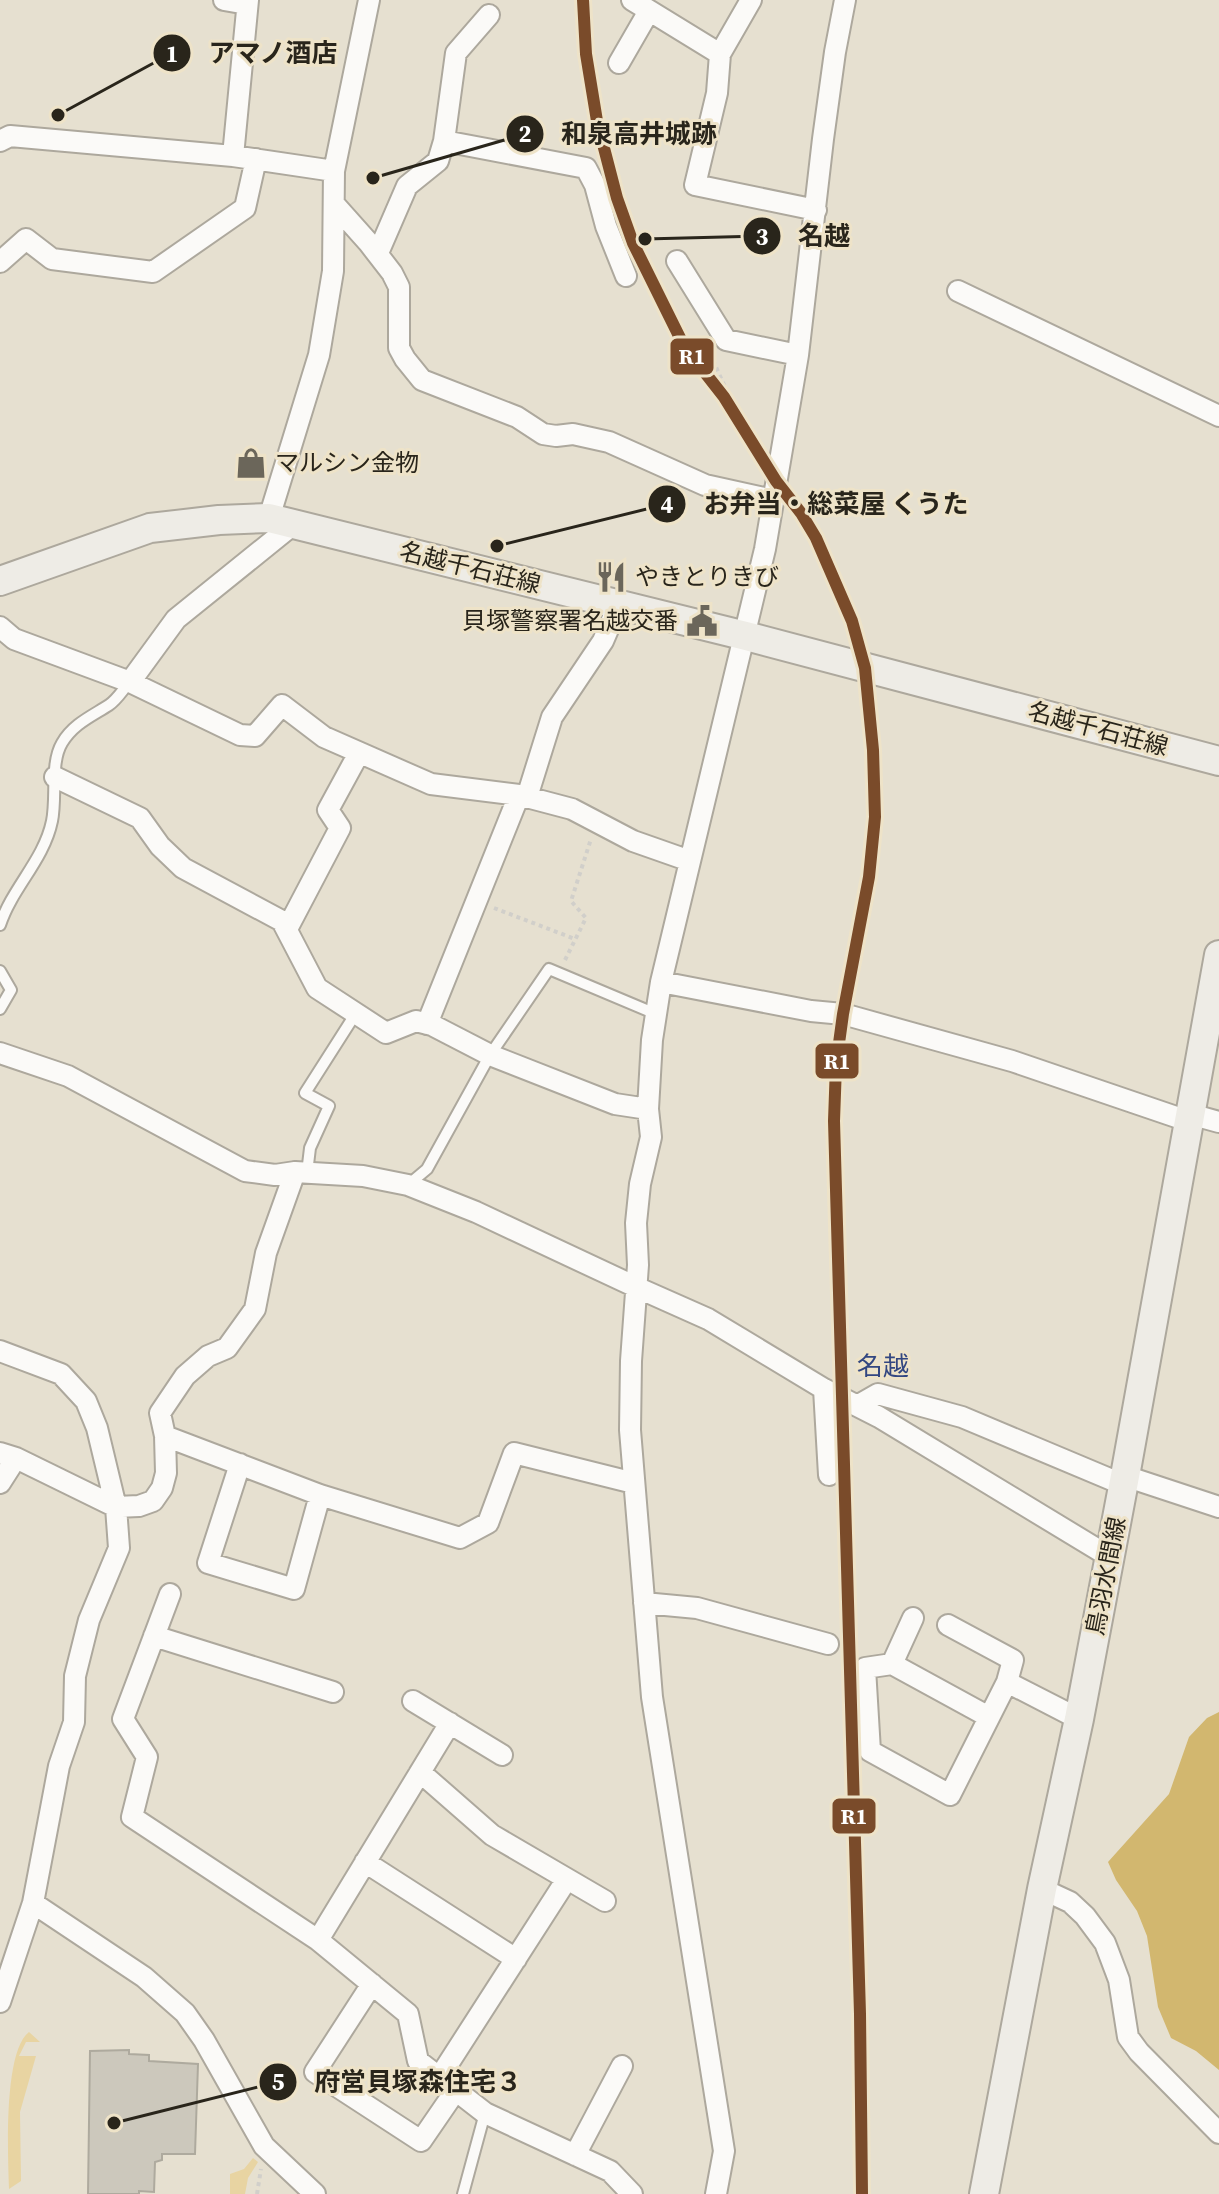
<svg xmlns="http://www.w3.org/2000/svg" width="1219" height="2194" viewBox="0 0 1219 2194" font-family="'Source Serif 4','Noto Sans JP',serif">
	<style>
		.green { fill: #e8d4a2 }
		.water { fill: #d2b76f }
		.building { fill: #ccc8bc; stroke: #aeaa9e; stroke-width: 2 }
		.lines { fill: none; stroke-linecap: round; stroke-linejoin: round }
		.lane-casing { stroke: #ada89d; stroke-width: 14 }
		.street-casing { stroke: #ada89d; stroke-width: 24 }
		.secondary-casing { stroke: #ada89d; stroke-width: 32 }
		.path { stroke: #d1cfca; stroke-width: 4; stroke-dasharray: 4 4; stroke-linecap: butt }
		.lane { stroke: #fbfaf8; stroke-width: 10 }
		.street { stroke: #fbfaf8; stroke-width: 20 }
		.secondary { stroke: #eeece6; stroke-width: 28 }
		.rail-1-casing { stroke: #eee3c8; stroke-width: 18 }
		.rail-1 { stroke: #7a4b2a; stroke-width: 12 }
		.labels { text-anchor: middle; stroke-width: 6; stroke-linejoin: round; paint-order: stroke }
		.poi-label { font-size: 24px; fill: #29251b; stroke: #eee3c8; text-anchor: start }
		.street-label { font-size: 24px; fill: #29251b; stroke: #eee3c8 }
		.neighbourhood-label { font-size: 26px; fill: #334781; stroke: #eee3c8 }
		.leader { fill: none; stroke: #29251b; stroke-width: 3 }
		.callout-dot { fill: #29251b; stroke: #eee3c8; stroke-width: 3 }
		.mark-label { font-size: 24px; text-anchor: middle; font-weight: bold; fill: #fff }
		.callout-label { font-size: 26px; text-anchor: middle; font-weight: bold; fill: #29251b; stroke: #eee3c8; stroke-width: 6; stroke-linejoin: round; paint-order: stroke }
		.line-badge { stroke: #eee3c8; stroke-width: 3 }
		.badge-label { font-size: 22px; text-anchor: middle; font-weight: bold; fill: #fff }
	</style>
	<rect width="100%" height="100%" fill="#e6e0d0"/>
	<path class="green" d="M29 2032 40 2042H26L19 2056H36L20 2112 21 2181 9 2189C8 2157 3 2052 29 2032Z
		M253 2158 258 2162 248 2178 245 2194H230V2174L244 2169Z"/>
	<path class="water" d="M1219 1712V2070L1196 2051 1171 2038 1158 2007 1147 1936 1137 1911 1116 1880 1108 1862 1169 1794 1189 1737 1207 1718Z"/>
	<path class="building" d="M129 2050V2054L149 2055V2061L198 2064 195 2154H162V2160L155 2162 154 2192 139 2191V2194H88L90 2051Z"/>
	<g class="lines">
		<defs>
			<path id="lane" d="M0 925C12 888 44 860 52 821 57 798 50 763 62 743 73 724 92 716 109 705 118 699 123 689 130 682
				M0 971 11 990 0 1009
				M307 1173 310 1148 329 1106 305 1093 356 1013
				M408 1185 427 1169 490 1055 549 969 656 1014
				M463 2194 485 2113"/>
			<path id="street" d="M224 0 247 4
				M632 0 720 54
				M751 0 720 54 717 93 695 185 816 210
				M619 63 649 11
				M0 141 10 136 233 156 334 171
				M444 141 456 53 489 15
				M233 156 248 0
				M335 205 368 242 392 273 399 287V348L405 359 422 380 517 417 543 434 556 436 573 434 609 442 705 485 773 500
				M378 253 407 186 438 161 444 141 586 168 595 185 606 226 626 276
				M677 261 726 340 798 355
				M0 262 26 239 52 259 153 272 245 208 256 159
				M958 291 1219 416
				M269 518 319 355 333 271 334 171 369 0
				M0 627 14 639 130 682 240 735 255 736 282 705 324 737 431 784 519 795 572 809 633 841 690 861
				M130 682 176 619 295 523
				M55 777 140 818 160 846 183 868 282 921 317 988 386 1033 416 1021 432 1025 490 1055 615 1104 648 1109
				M527 797 552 717 603 641 618 606
				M287 929 340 828 328 810 359 753
				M661 982 811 1011 843 1014 1012 1061 1188 1121
				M427 1024 519 795
				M0 1053 68 1076 245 1171 275 1175 295 1172 363 1176 408 1185 476 1212 636 1287 708 1319 824 1389 879 1417 1110 1557
				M1190 1114 1219 1122
				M0 1351 61 1374 86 1401 97 1428 116 1507 119 1548 89 1620 75 1676 74 1722 59 1766 33 1903 0 2002
				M824 1389 829 1475
				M857 1406 878 1394 962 1417 1124 1485
				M165 1436 320 1495 460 1538 488 1523 514 1453 634 1483
				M0 1453 16 1458 116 1507 139 1506 153 1501 162 1488 166 1473 165 1436 160 1413 185 1376 208 1356 227 1348 255 1309 266 1253 295 1172
				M240 1464 208 1563 294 1589 320 1495
				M1125 1476 1219 1507
				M0 1483 16 1458
				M170 1594 123 1719 147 1757 132 1817 318 1940 408 2014 418 2061 485 2113 610 2171 632 2194
				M644 1603 697 1608 828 1644
				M948 1625 1013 1660 1007 1682 950 1795 870 1751 865 1668 892 1664 989 1717
				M154 1636 333 1692
				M892 1664 913 1618
				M1007 1682 1079 1719
				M413 1701 502 1755
				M420 1772 492 1835 605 1901
				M365 1862 516 1959
				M1042 1889 1070 1902 1085 1916 1105 1943 1119 1980 1128 2037 1139 2052 1219 2133
				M33 1903 144 1977 185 2013 204 2040 264 2146 315 2194
				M318 1940 450 1723
				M372 1984 315 2072 421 2141 456 2090
				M439 2078 567 1879
				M575 2155 622 2066
				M716 2194 724 2151 652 1697 630 1430 631 1361 638 1265 636 1223 640 1184 651 1137 648 1109 652 1040 661 982 765 549 798 355 823 139 835 52 845 0"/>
			<path id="secondary" d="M0 581 150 528 219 520 269 518 746 636 1219 761
				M984 2194 1042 1889 1079 1719 1125 1476 1219 955"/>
		</defs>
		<use href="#lane" class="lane-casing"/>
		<use href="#street" class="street-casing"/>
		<use href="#secondary" class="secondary-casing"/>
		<path class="path" d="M710 353C721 379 742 427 762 446
			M494 908 575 939
			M565 960 586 918 571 901 591 839
			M257 2194 261 2169"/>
		<use href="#lane" class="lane"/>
		<use href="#street" class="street"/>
		<use href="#secondary" class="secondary"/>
		<defs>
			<path id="rail-1" d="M583 0 586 54 597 121 617 198 633 243 684 346 724 397 776 481 801 513 816 538 852 621 865 668 873 750 875 817 869 877 843 1014 836 1065 834 1121 860 2014 862 2194"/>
		</defs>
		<use href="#rail-1" class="rail-1-casing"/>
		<use href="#rail-1" class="rail-1"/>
	</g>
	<defs>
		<symbol id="shop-bare" viewBox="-9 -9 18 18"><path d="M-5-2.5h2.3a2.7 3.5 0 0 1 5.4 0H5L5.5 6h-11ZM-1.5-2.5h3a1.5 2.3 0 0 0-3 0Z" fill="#6b665a" stroke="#eee3c8" stroke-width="2.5" paint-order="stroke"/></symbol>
		<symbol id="restaurant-bare" viewBox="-9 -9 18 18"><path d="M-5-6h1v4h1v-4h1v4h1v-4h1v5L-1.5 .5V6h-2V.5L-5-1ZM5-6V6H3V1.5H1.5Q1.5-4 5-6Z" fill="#6b665a" stroke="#eee3c8" stroke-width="2.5" paint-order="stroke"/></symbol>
		<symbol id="civic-bare" viewBox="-9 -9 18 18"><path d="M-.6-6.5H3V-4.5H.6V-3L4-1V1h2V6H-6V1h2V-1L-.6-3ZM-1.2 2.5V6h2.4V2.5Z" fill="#6b665a" stroke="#eee3c8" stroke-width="2.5" paint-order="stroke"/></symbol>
	</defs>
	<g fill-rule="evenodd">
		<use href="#shop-bare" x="229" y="441" width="44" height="44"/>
		<use href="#restaurant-bare" x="589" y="555" width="44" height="44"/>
		<use href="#civic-bare" x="680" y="599" width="44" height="44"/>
	</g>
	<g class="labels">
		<g class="poi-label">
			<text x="275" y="471">マルシン金物</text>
			<text x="635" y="585">やきとりきび</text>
			<text x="678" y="629" text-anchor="end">貝塚警察署名越交番</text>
		</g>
		<g class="street-label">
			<text transform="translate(470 568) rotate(14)" y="8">名越千石荘線</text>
			<text transform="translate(1098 729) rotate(15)" y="8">名越千石荘線</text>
			<text transform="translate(1106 1576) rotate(-79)" y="8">鳥羽水間線</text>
		</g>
		<g class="neighbourhood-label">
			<text x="883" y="1375">名越</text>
		</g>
	</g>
	<path class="leader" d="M58 115L172 53M373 178L525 134M645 239L762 236M497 546L667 504M114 2123L278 2082"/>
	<g class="callout-dot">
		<circle cx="58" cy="115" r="8"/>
		<circle cx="373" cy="178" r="8"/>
		<circle cx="645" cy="239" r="8"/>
		<circle cx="497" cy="546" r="8"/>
		<circle cx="114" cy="2123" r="8"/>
		<circle cx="172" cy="53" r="20"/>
		<circle cx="525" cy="134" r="20"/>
		<circle cx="762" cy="236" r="20"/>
		<circle cx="667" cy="504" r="20"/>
		<circle cx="278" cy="2082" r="20"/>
	</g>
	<g class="mark-label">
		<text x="172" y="62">1</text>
		<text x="525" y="142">2</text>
		<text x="762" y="245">3</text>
		<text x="667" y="513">4</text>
		<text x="278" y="2090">5</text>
	</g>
	<g class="callout-label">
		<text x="273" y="62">アマノ酒店</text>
		<text x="639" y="143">和泉高井城跡</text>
		<text x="824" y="245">名越</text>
		<text x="836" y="513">お弁当・総菜屋 くうた</text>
		<text x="418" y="2091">府営貝塚森住宅３</text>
	</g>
	<g class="line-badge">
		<rect x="669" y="337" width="46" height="39" rx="8" fill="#7a4b2a"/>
		<rect x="814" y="1042" width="46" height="38" rx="8" fill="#7a4b2a"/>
		<rect x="831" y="1797" width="46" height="38" rx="8" fill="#7a4b2a"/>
	</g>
	<g class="badge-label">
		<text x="692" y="364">R1</text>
		<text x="837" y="1069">R1</text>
		<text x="854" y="1824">R1</text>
	</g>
</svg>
